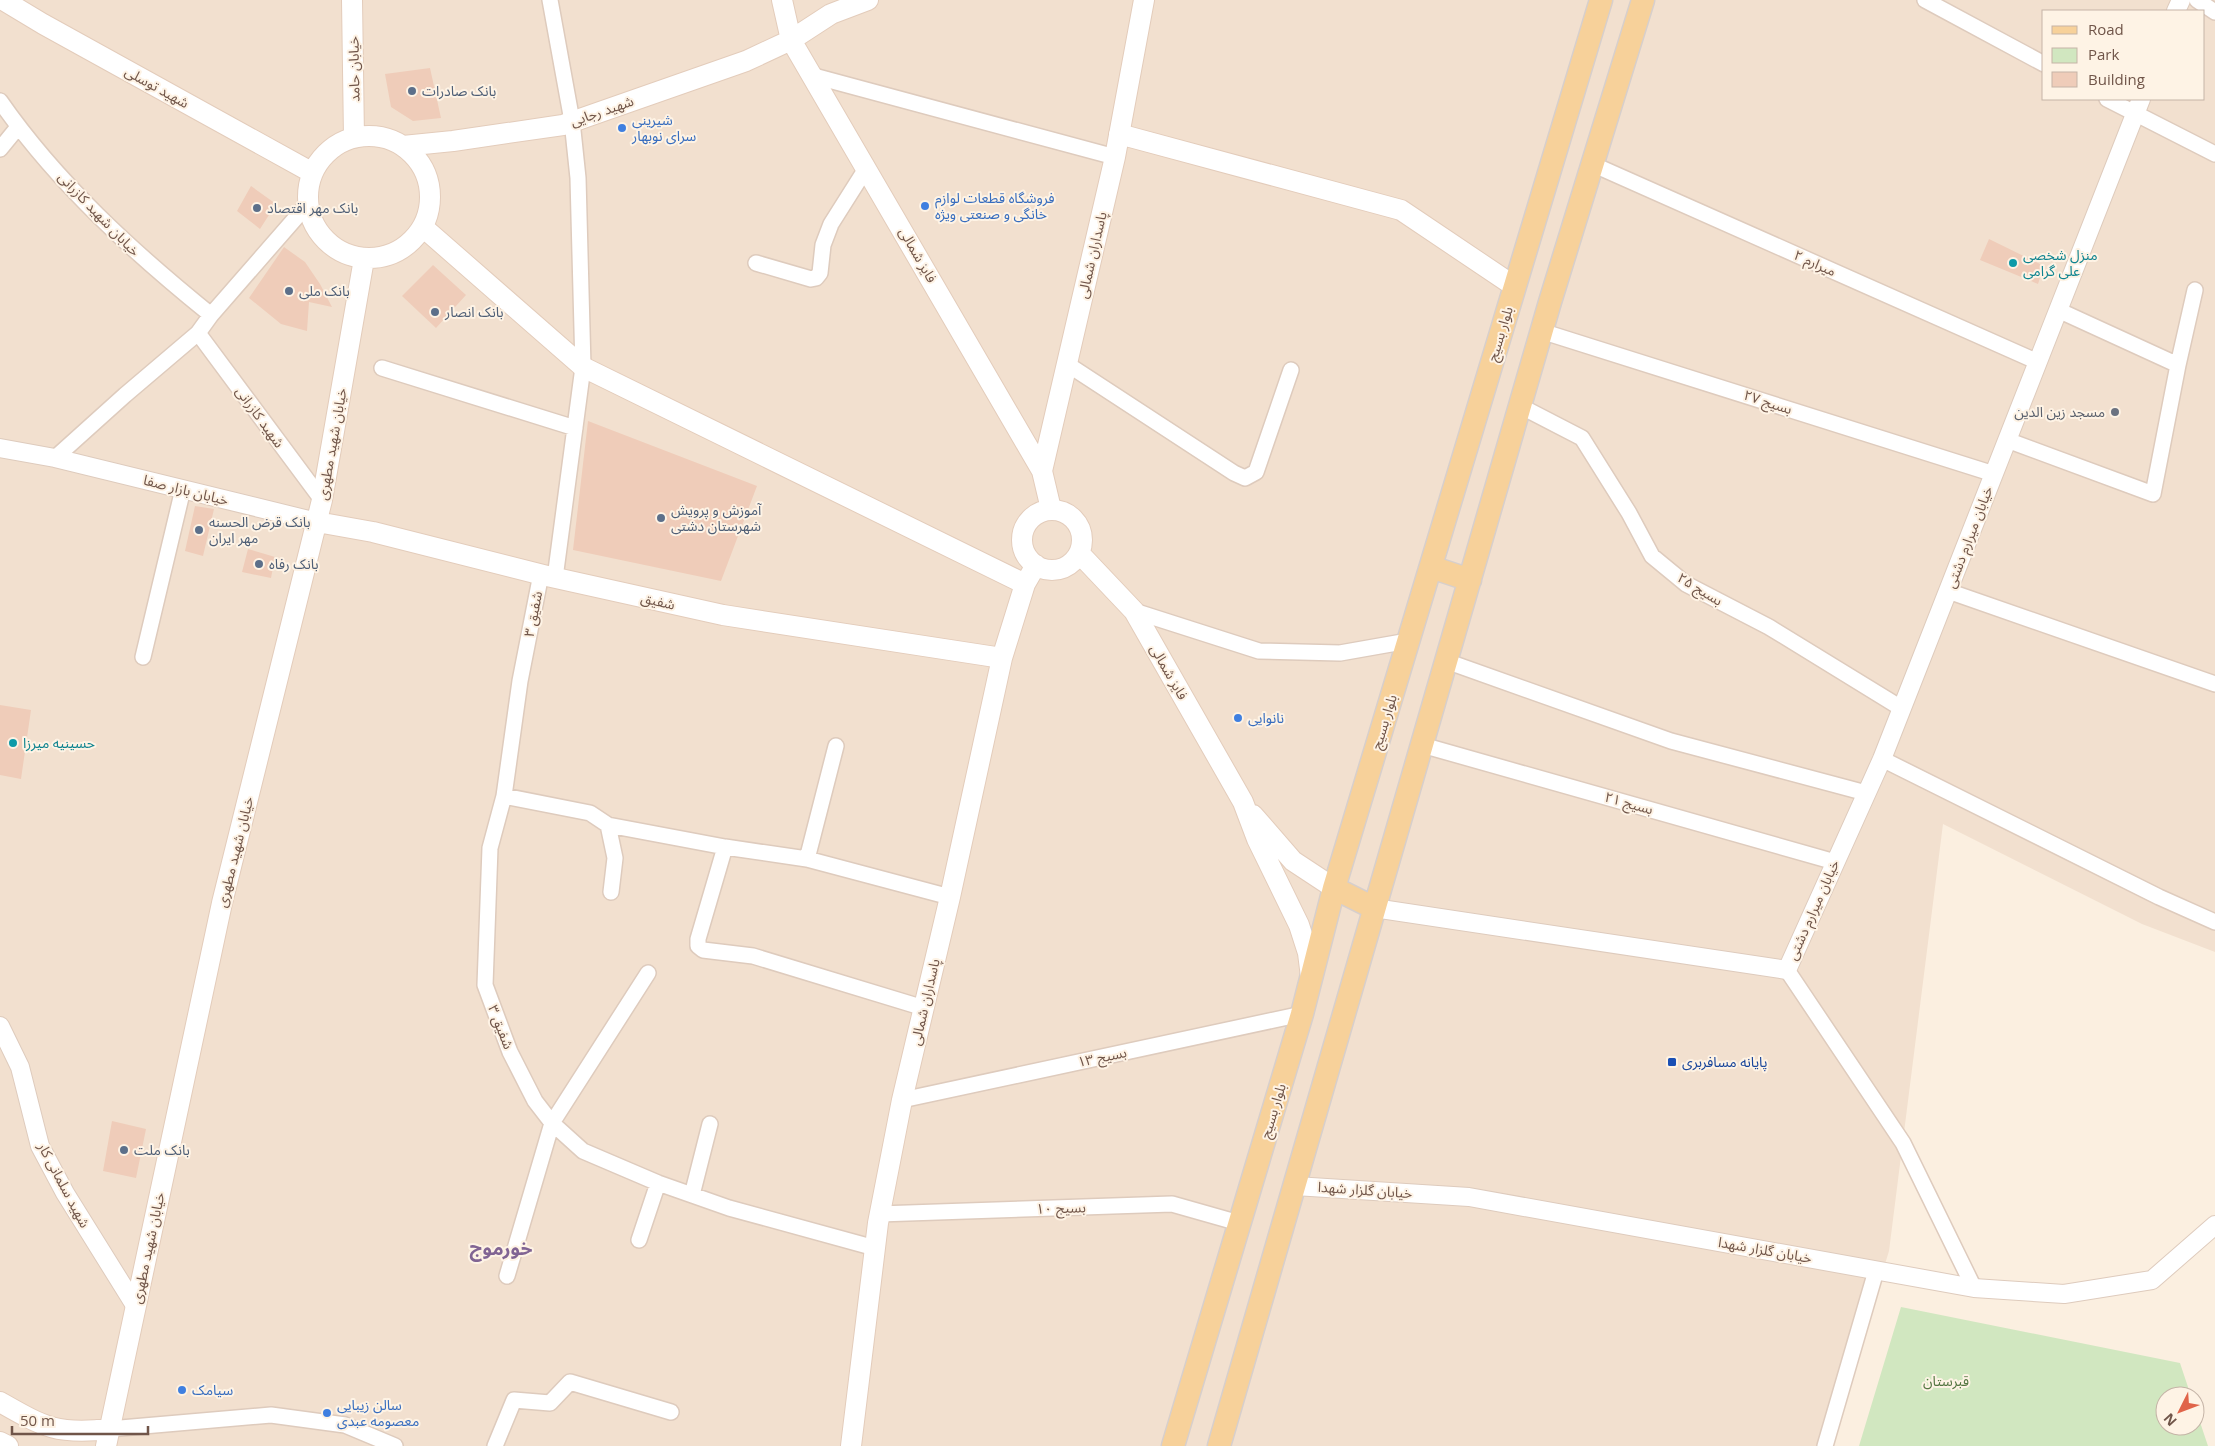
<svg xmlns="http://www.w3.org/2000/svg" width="2215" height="1446" viewBox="0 0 2215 1446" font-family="'Open Sans','Noto Sans Arabic',sans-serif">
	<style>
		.residential { fill: #f2e0cf; fill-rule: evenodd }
		.green { fill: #d1e7c0 }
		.building { fill: #efccb9 }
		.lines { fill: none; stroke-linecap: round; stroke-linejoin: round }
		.minor-casing { stroke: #decbbd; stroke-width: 18 }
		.tertiary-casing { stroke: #decbbd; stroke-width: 20 }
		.secondary-casing { stroke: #e3ccbb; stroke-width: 22 }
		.primary-casing { stroke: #d7cfcc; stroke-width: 25 }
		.minor { stroke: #fff; stroke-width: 15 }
		.tertiary { stroke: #fff; stroke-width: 18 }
		.secondary { stroke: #fff; stroke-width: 20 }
		.primary { stroke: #f7d19a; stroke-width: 22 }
		.service-dot { fill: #5c6f8a; stroke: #fef3e5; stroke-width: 2 }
		.shop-dot { fill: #3f7fe0; stroke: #fef3e5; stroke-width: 2 }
		.culture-dot { fill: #0f9aa8; stroke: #fef3e5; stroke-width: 2 }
		.worship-dot { fill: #6b7280; stroke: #fef3e5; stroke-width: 2 }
		.transit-dot { fill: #1a4fb4; stroke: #fef3e5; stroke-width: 2 }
		.labels { text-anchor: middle; stroke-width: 4; stroke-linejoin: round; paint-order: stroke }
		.street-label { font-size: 14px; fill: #705549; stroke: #fef3e5 }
		.service-label { font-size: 14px; fill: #4e5e75; stroke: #fef3e5; text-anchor: start }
		.shop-label { font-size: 14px; fill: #366cbe; stroke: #fef3e5; text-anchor: start }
		.culture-label { font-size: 14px; fill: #0d838f; stroke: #fef3e5; text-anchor: start }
		.worship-label { font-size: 14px; fill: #5b616d; stroke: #fef3e5; text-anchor: end }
		.transit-label { font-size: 14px; fill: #164399; stroke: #fef3e5; text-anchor: start }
		.park-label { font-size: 14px; fill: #547642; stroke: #fef3e5 }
		.district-label { font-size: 19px; font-weight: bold; fill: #816493; stroke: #fef3e5 }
	</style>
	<rect width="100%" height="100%" fill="#fbefe0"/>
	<path class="residential" d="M0 0H2215V952L2142 924 1943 824 1889 1251 1829 1446H0ZM2044 11H2204V99H2044Z"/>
	<path class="green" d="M1901 1307 2180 1363 2191 1396H2165V1426H2195V1407L2208 1446H1859Z"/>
	<path class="building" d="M430 68 441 118 413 121 391 107 385 74Z
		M251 186 276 204 260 229 237 211Z
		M1989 239 2044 266 2038 284 1980 260Z
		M284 247 305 262 320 284 332 307 309 302 307 331 281 324 249 298Z
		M433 265 466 295 436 328 402 296Z
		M588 421 757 486 721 581 573 550Z
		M195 506 214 509 203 556 185 551Z
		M248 549 275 557 271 578 242 572Z
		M0 705 31 710 21 779 0 775Z
		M112 1121 146 1129 136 1178 103 1171Z"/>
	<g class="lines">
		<defs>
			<path id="minor" d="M550 0 572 121 578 178 583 367 555 578
				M1925 0 2044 64
				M2197 0 2215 12
				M814 76 1115 157
				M2107 99 2215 154
				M0 101C57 183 133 252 211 315
				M0 149 18 127
				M1592 164 2038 362
				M756 263 811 279 816 278 820 273 823 245 831 224 867 167
				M1541 331 1994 474
				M198 333 322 500
				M1067 364 1234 473 1245 478 1256 472 1291 370
				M2178 365 2195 290
				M382 368 575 428
				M1520 406 1582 438 1629 513 1652 556 1686 584 1769 627 1901 708
				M2007 440 2153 494 2178 365 2058 310
				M55 458 125 395 198 333 211 315 307 205
				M541 574 520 681 504 796 490 848 485 985 510 1052 535 1101 552 1123 583 1151 658 1183 729 1208 875 1248
				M1948 591 2215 684
				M1134 611 1259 651 1340 653 1408 641
				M143 657 183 489
				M1446 661 1671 741 1866 793
				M1422 745 1835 862
				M1882 759 2159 897 2215 922
				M504 796 590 813 608 825 725 847 807 859 950 897
				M608 825 615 858 611 892
				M725 847 698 939V946L703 950 753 956 924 1008
				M807 859 836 746
				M1787 970 1903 1143 1974 1288
				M902 1100 1302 1014
				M692 1195 710 1124
				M879 1214 1172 1204 1239 1223
				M639 1240 658 1183
				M507 1276 552 1123 648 973
				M109 1429 271 1415 345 1425 395 1446
				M495 1446 514 1400 550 1403 570 1382 671 1412
				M1825 1446 1876 1271"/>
			<path id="tertiary" d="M2176 11 2181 0
				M0 448 55 458 317 522
				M1374 908 1787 970 1882 759 2141 99
				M0 1026 20 1067 40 1146 65 1193 136 1307
				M1295 1186 1469 1197 1974 1288 2064 1294 2152 1280 2215 1225"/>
			<path id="secondary" d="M3 0 43 24 311 172
				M352 0 354 138
				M782 0 791 40 1042 471
				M1119 134 1401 210 1514 286
				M308 197a61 61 0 1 1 122 0a61 61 0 1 1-122 0Z
				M403 146 453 141 563 125 746 61 791 40 831 14 868 0
				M424 228 583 367 1025 584
				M1051 509 1042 471 1115 157 1144 0
				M1022 540a30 30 0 1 1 60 0a30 30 0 1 1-60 0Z
				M317 522 373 532 547 576 723 615 1002 658
				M1080 554 1134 611 1243 802 1257 839 1299 925 1308 953 1311 977
				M1253 815 1293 861 1334 888
				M0 1402C44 1427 57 1435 109 1429
				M0 1442 8 1446
				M106 1446 222 903 322 500 364 259
				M851 1446 878 1223 902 1100 950 897 1002 658 1025 584 1036 565"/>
			<path id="primary" d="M1431 567 1470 580
				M1334 888 1374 908
				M1173 1446 1302 1014 1334 888 1601 0
				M1219 1446 1550 302 1643 0"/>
		</defs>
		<use href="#minor" class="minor-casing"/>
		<use href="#tertiary" class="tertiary-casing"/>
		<use href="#secondary" class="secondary-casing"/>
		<use href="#primary" class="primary-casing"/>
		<use href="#minor" class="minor"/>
		<use href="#tertiary" class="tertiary"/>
		<use href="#secondary" class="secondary"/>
		<use href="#primary" class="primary"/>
	</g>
	<g class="service-dot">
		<circle cx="412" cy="91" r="5"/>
		<circle cx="257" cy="208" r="5"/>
		<circle cx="289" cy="291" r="5"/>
		<circle cx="435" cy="312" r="5"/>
		<circle cx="661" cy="518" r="5"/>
		<circle cx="199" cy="530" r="5"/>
		<circle cx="259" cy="564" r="5"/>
		<circle cx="124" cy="1150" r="5"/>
	</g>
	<g class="shop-dot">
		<circle cx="622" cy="128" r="5"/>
		<circle cx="925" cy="206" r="5"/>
		<circle cx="1238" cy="718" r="5"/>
		<circle cx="182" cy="1390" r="5"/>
		<circle cx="327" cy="1413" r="5"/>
	</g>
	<g class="culture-dot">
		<circle cx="2013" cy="263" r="5"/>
		<circle cx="13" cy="743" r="5"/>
	</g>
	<circle class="worship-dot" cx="2115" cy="412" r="5"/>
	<rect class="transit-dot" x="1667" y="1057" width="10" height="10" rx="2.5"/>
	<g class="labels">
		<g class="street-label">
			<text transform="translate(354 69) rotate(-91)" y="5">خیابان حامد</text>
			<text transform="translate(157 87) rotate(29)" y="5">شهید توسلی</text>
			<text transform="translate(602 111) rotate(-19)" y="5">شهید رجایی</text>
			<text transform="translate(99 214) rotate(46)" y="5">خیابان شهید کازرانی</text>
			<text transform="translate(918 255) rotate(60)" y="5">فایز شمالی</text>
			<text transform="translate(1092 255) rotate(-77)" y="5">پاسداران شمالی</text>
			<text transform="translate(1815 263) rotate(24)" y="5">میرارم ۲</text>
			<text transform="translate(1500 334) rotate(-73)" y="5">بلوار بسیج</text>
			<text transform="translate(1768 402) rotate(18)" y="5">بسیج ۲۷</text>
			<text transform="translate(260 417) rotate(54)" y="5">شهید کازرانی</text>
			<text transform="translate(332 444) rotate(-80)" y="5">خیابان شهید مطهری</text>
			<text transform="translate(186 490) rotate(14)" y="5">خیابان بازار صفا</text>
			<text transform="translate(1969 537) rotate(-69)" y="5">خیابان میرارم دشتی</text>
			<text transform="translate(1700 589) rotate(31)" y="5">بسیج ۲۵</text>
			<text transform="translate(658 601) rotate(13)" y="5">شفیق</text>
			<text transform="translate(533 614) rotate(-79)" y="5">شفیق ۳</text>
			<text transform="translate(1169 672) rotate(60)" y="5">فایز شمالی</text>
			<text transform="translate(1384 722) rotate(-73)" y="5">بلوار بسیج</text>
			<text transform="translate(1629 803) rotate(16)" y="5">بسیج ۲۱</text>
			<text transform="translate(235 852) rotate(-76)" y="5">خیابان شهید مطهری</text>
			<text transform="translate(1813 910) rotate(-66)" y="5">خیابان میرارم دشتی</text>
			<text transform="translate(925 1002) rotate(-77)" y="5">پاسداران شمالی</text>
			<text transform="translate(501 1027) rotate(69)" y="5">شفیق ۳</text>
			<text transform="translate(1102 1057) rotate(-12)" y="5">بسیج ۱۳</text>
			<text transform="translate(1273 1111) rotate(-73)" y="5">بلوار بسیج</text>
			<text transform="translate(64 1185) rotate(62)" y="5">شهید سلمانی کار</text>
			<text transform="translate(1365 1190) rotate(4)" y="5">خیابان گلزار شهدا</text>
			<text transform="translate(1061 1208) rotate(-2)" y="5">بسیج ۱۰</text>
			<text transform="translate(148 1248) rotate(-78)" y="5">خیابان شهید مطهری</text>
			<text transform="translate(1765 1250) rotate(10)" y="5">خیابان گلزار شهدا</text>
		</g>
		<g class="service-label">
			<text x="422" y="96">بانک صادرات</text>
			<text x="267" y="213">بانک مهر اقتصاد</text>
			<text x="299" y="296">بانک ملی</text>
			<text x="445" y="317">بانک انصار</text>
			<text x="671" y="515">آموزش و پرویش<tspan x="671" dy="16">شهرستان دشتی</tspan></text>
			<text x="209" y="527">بانک قرض الحسنه<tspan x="209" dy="16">مهر ایران</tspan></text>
			<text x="269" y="569">بانک رفاه</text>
			<text x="134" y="1155">بانک ملت</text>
		</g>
		<g class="shop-label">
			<text x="632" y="125">شیرینی<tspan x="632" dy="16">سرای نوبهار</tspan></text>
			<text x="935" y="203">فروشگاه قطعات لوازم<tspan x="935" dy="16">خانگی و صنعتی ویژه</tspan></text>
			<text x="1248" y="723">نانوایی</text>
			<text x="192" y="1395">سیامک</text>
			<text x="337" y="1410">سالن زیبایی<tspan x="337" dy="16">معصومه عبدی</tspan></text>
		</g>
		<g class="culture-label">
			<text x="2023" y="260">منزل شخصی<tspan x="2023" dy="16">علی گرامی</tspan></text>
			<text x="23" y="748">حسینیه میرزا</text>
		</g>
		<g class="worship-label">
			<text x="2105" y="417">مسجد زین الدین</text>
		</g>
		<g class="transit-label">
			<text x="1682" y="1067">پایانه مسافربری</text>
		</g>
		<g class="park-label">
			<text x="1946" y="1386">قبرستان</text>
		</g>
		<g class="district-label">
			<text x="501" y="1255">خورموج</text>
		</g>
	</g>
	<rect x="2042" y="10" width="162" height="90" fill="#fef3e5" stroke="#c5b4a7"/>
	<rect x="2052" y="26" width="25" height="8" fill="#f7d19a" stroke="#c5b4a7"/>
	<text x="2088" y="35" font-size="15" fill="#705549">Road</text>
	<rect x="2052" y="48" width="25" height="15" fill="#d1e7c0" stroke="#c5b4a7"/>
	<text x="2088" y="60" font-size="15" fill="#705549">Park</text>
	<rect x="2052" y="72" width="25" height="15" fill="#efccb9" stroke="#c5b4a7"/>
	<text x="2088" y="85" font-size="15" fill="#705549">Building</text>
	<g transform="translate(2180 1411) rotate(228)"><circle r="24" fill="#fef3e5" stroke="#c5b4a7"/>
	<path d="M0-4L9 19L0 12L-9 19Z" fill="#e06449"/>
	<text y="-8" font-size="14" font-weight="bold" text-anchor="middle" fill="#705549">N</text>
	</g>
	<path d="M12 1426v8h136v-8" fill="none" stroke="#705549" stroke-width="2.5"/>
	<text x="20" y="1426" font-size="15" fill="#705549" stroke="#fef3e5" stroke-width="4" paint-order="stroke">50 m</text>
</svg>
